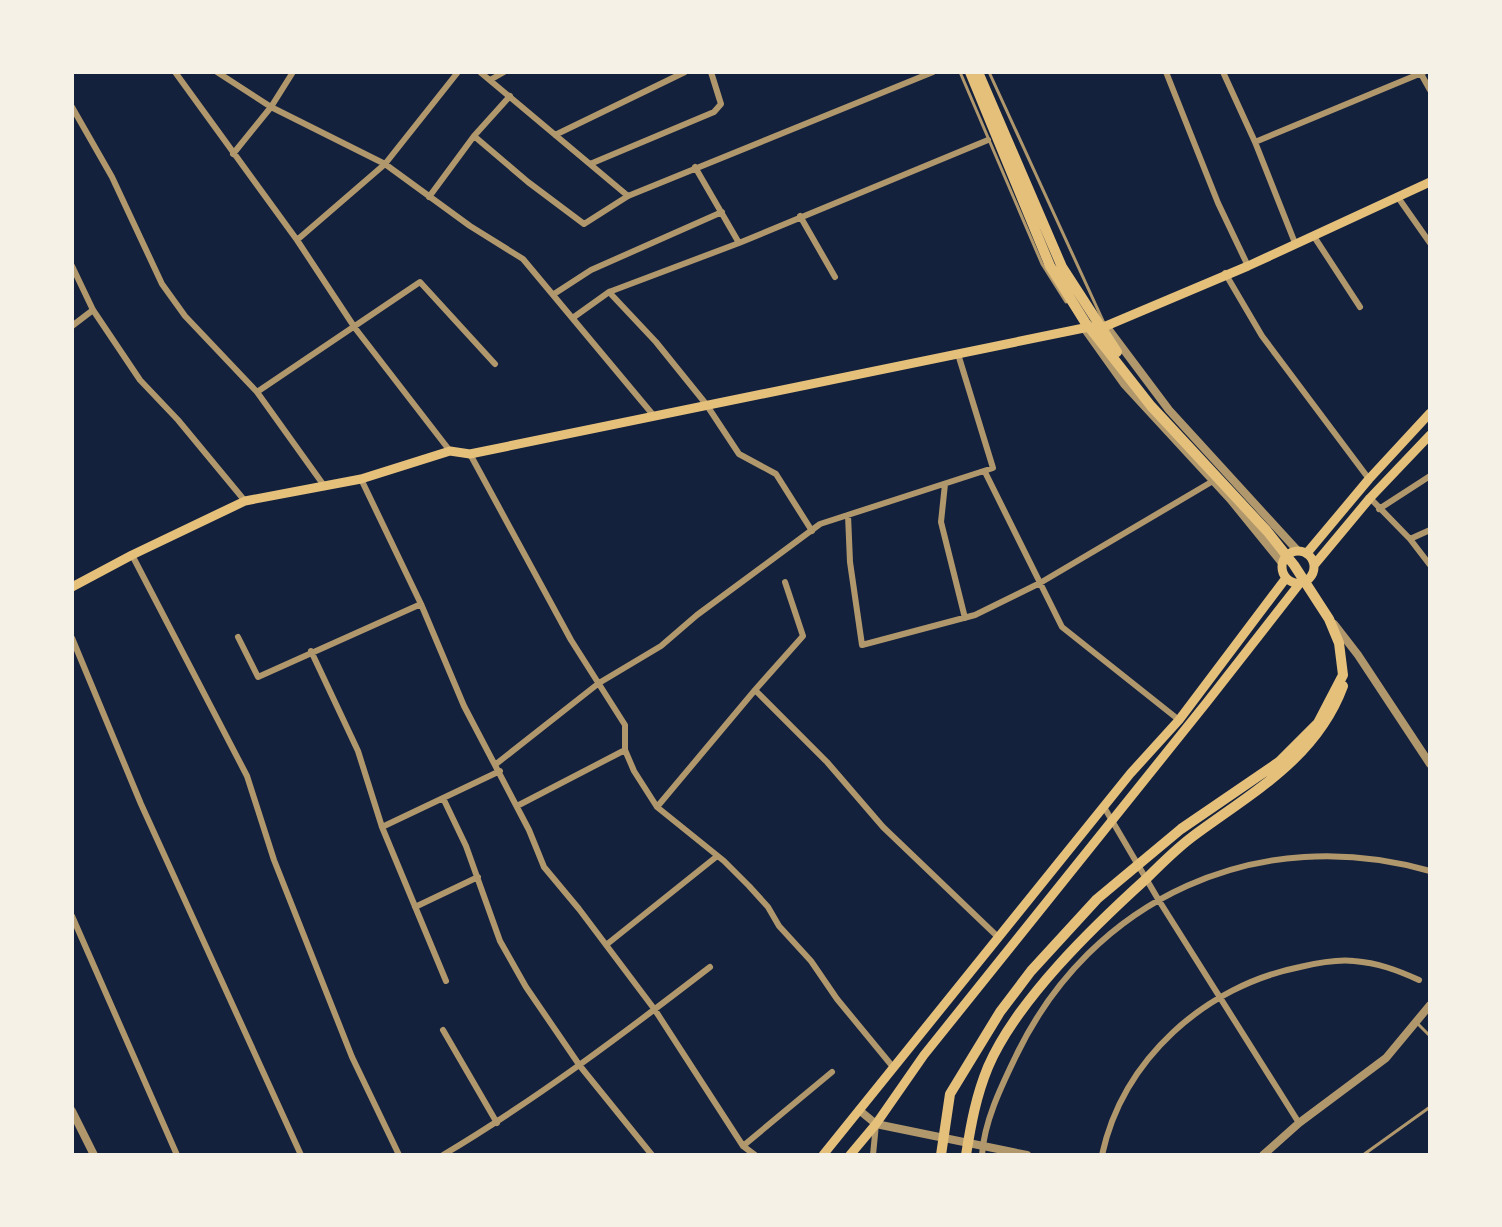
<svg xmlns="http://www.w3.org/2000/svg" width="1502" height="1227" viewBox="0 0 1502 1227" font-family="'IBM Plex Sans',sans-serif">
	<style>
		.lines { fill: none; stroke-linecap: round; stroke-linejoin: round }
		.service { stroke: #b1986c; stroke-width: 3 }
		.minor { stroke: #b1986c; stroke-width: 6 }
		.tertiary { stroke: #b1986c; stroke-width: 8 }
		.secondary { stroke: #e5c07b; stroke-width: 9 }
		.primary { stroke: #e5c07b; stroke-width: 10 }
	</style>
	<rect width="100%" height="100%" fill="#14213d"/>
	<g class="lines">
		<path class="service" d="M960 72 1042 264 1066 302
			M989 72 1104 323
			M1417 1023 1430 1036
			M1363 1155 1430 1107"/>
		<path class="minor" d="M175 72 297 240 355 328 450 451
			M217 72 271 107 385 164 470 226 523 259 654 416
			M480 72 628 196
			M1166 72 1218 203 1248 266
			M1223 72 1255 142 1295 243
			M1420 72 1430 90
			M490 80 504 72
			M72 107 112 177 162 284 185 316 257 392 325 487
			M555 135 685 72
			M474 136 528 182 584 224 628 196 933 72
			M1255 142 1424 72
			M233 154 271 107 293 72
			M590 164 714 112 721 104 711 72
			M695 167 739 243
			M1397 196 1430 243
			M429 197 474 136 510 96
			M800 216 835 277
			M1313 235 1360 307
			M297 240 385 164 458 72
			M72 266 93 310 140 380 178 420 245 501
			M1225 273 1262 336 1369 479
			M609 292 656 342 706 404 739 454 776 474 812 531
			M554 294 591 270 722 212
			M574 317 609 292 739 243 988 140
			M72 326 93 310
			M257 392 420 282 495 364
			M470 454 571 640 625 725V750L634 771 657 807 724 861 749 886 768 907 779 926 811 961 837 999 893 1067
			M985 472 1062 627 1179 720
			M361 479 421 604 464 706 529 830 544 867 579 909 655 1010 743 1146 755 1155
			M945 484 941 522 965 618
			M1370 498 1410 539 1430 565
			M1379 509 1430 476
			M848 515 850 562 862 645 975 615 1040 583 1213 481
			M1410 539 1430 530
			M132 555 247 776 274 860 352 1057 399 1155
			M238 637 258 677 421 604
			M72 638 141 804 301 1155
			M311 651 358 751 382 827
			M755 690 827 762 883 827 999 938
			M496 764 599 683 661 646 697 615 820 524 993 468 958 354
			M443 798 466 846 500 941 526 987 580 1066 652 1155
			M517 806 625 750
			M657 807 755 690 803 636 785 582
			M1104 807 1158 899 1299 1123
			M415 907 478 877
			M72 916 177 1155
			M606 945 716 857
			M446 981 382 827 500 771
			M443 1030 497 1123
			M743 1146 832 1072
			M443 1155C537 1099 623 1034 710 967
			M873 1155 876 1124
			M982 1155C984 1122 1001 1087 1015 1058 1091 897 1260 822 1430 871
			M1102 1155C1123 1059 1205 986 1300 967 1317 963 1337 959 1354 961 1378 963 1397 970 1419 980"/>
		<path class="tertiary" d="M1106 326 1169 410 1297 550
			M1084 328 1124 384 1230 499 1282 563
			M1334 624 1358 655 1430 764
			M859 1110 876 1124 1027 1155
			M72 1111 94 1155
			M1263 1155 1299 1123 1386 1058 1430 1005"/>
		<path class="secondary" d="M1282 567a16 16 0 1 1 32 0a16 16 0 1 1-32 0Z
			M1307 553 1369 479 1430 413
			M1315 564 1370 498 1430 435
			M72 587 132 555 245 501 361 479 450 451 470 454 1084 328 1106 326 1248 266 1430 182
			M823 1155 1130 774 1179 720 1286 578
			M850 1155 876 1124 924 1055 1207 702 1300 583"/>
		<path class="primary" d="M978 72 1062 267 1117 352
			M941 1155 950 1094 1000 1012 1031 971 1097 899 1181 829 1279 762 1318 723 1343 675 1339 643 1329 619 1294 565 1267 531 1151 406 1085 322 1050 266 970 72
			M966 1155C971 1124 976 1096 988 1067 1017 1000 1093 927 1147 878 1161 864 1176 849 1192 837 1251 793 1316 759 1343 686"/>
	</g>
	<rect width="1502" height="1227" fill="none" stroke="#f6f1e7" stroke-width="148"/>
</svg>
